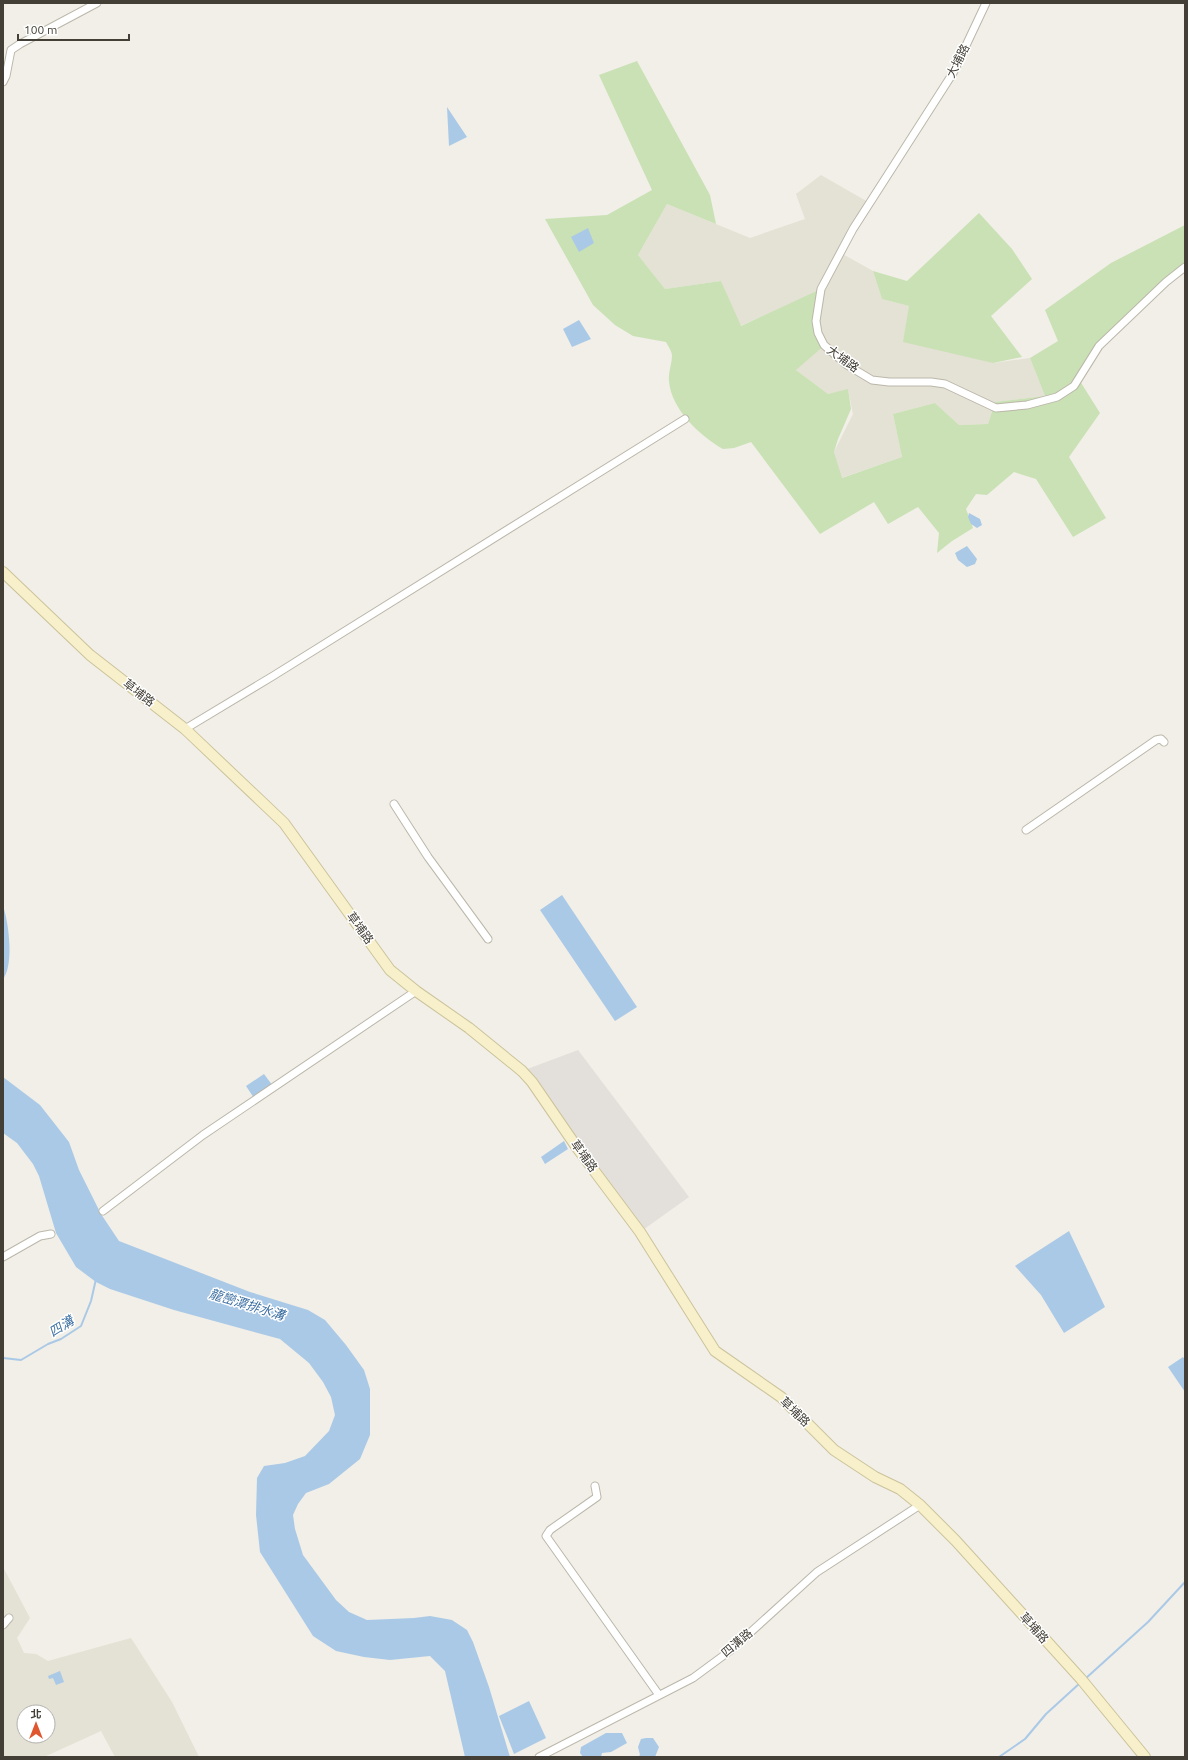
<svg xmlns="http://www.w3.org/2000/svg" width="1188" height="1760" viewBox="0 0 1188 1760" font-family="Ubuntu,'Noto Sans TC',sans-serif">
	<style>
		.residential { fill: #e4e1d5; fill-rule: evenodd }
		.industrial { fill: #e3e0db }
		.green { fill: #c9e1b4 }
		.water { fill: #aac9e7 }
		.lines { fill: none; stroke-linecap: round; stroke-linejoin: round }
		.stream { stroke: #aac9e7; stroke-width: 2 }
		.street-casing { stroke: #bbb7aa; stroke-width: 9 }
		.secondary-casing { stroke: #cbc39b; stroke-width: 12 }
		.street { stroke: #fff; stroke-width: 7 }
		.secondary { stroke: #f8f0ca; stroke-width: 10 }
		.labels { text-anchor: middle; stroke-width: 3; stroke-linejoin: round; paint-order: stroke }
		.street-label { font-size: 12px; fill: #433f37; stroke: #fff }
		.water-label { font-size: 13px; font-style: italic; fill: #3d6fa2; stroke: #fff }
	</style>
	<rect width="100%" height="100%" fill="#f1efe7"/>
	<path class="residential" d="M821 175 868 202 839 252 873 271 882 299 909 306 993 363 1030 358 1045 396 995 402 988 424 959 425 935 403 893 414 902 457 841 478 834 452 853 414 848 390 828 394 796 370 819 330 821 290 740 326 721 281 665 289 638 255 667 204 750 238 805 219 796 194Z
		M3 1567 30 1618 17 1638 24 1653 36 1654 48 1661 131 1638 172 1702 199 1757H115L101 1731 44 1757H3ZM24 1712H48V1736H24Z"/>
	<path class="industrial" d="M578 1050 689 1197 640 1232 522 1071Z"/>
	<path class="green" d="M637 61 710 195 716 224 667 204 638 255 665 289 721 281 741 326 821 289 819 330 827 343 796 370 828 394 848 389 851 409 838 439 834 452 842 478 902 457 893 414 935 403 959 425 988 424 995 402 1045 396 1030 358 1058 341 1045 310 1111 263 1185 225V266L1102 340 1078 378 1100 413 1069 457 1106 518 1073 537 1036 479 1014 472 987 495 976 494 966 509 973 528 952 541 937 553 939 533 918 507 888 524 874 502 820 534 751 442 734 448 723 449C700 436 671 409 669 381 668 372 672 364 672 356 672 351 668 346 666 342L633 336 615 325 593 305 545 219 607 215 652 190 599 75Z
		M979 213 1012 249 1032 279 991 316 1022 357 993 363 903 342 909 306 882 299 873 271 907 281Z"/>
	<path class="water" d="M447 107 467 137 449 146Z
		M588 228 594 243 579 252 571 237Z
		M579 320 591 339 572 347 563 329Z
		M969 513 980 519 982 525 977 528 971 524 968 517Z
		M967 546 977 559 975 564 967 567 958 560 955 553Z
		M562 895 637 1007 615 1021 540 910Z
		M3 906C9 923 14 965 3 979Z
		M264 1074 273 1086 254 1098 246 1086Z
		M3 1077 40 1105 69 1142 79 1170 101 1214 119 1241 250 1292 308 1310 325 1320 346 1345 364 1370 370 1389V1435L360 1459 329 1484 306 1493 298 1504 293 1515 295 1529 303 1555 336 1600 349 1612 367 1620 414 1618 430 1616 452 1620 467 1630 473 1642 489 1687 510 1757H465L445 1671 430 1656 390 1660 364 1657 336 1651 313 1636 260 1552 256 1515 257 1478 264 1466 285 1463 305 1456 329 1431 335 1415 331 1397 323 1382 309 1363 280 1339 174 1310 110 1289 96 1282 76 1267 56 1233 39 1176 33 1164 17 1143 3 1133Z
		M564 1141 568 1149 545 1164 541 1157Z
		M1069 1231 1105 1307 1064 1333 1041 1295 1015 1266Z
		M1183 1357 1185 1360V1392L1168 1367Z
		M60 1671 64 1682 56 1685 53 1678 49 1679 48 1676Z
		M529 1701 546 1738 514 1754 499 1716Z
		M606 1733H622L627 1743 611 1752 602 1753 601 1757H583L580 1753 581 1747Z
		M646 1738H653L659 1747 655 1757H638L640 1755 638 1747 641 1739Z"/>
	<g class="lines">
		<path class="stream" d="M3 1358 21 1360 48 1344 61 1339 81 1326 91 1301 96 1279
			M1085 1679 1148 1622 1185 1582
			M999 1757 1025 1739 1046 1714 1080 1683"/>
		<defs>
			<path id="street" d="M986 3 953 73 853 229 821 289 816 321 818 333 824 345 847 365 872 380 889 382H931L945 384 996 408 1027 405 1057 397 1074 386 1099 346 1166 282 1185 267
				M3 82 6 76 11 50 20 44 97 3
				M185 729 273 676 685 419
				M394 804 428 857 488 939
				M1026 830 1156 740 1161 739 1164 742
				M103 1211 203 1135 416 991
				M3 1257 40 1236 51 1234
				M595 1486 597 1497 550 1530 546 1536 659 1695
				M3 1625 9 1618
				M539 1757 693 1678 731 1650 817 1572 920 1505"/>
			<path id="secondary" d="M3 572 90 655 185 729 284 823 390 970 416 991 469 1028 522 1071 532 1082 578 1149 640 1232 715 1351 781 1397 834 1450 875 1477 900 1489 920 1505 956 1541 1081 1679 1145 1757"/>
		</defs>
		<use href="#street" class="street-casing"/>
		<use href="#secondary" class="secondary-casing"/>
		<use href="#street" class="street"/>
		<use href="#secondary" class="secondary"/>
	</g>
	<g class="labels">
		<g class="street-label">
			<text transform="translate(958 61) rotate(-63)" y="4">大埔路</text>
			<text transform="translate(843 359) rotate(36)" y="4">大埔路</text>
			<text transform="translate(139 693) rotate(38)" y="4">草埔路</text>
			<text transform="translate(360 928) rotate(54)" y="4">草埔路</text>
			<text transform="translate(584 1156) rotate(54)" y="4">草埔路</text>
			<text transform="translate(795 1412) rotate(44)" y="4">草埔路</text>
			<text transform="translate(1034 1628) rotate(48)" y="4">草埔路</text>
			<text transform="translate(737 1643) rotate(-40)" y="4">四溝路</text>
		</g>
		<g class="water-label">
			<text transform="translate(247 1304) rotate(17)" y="5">龍巒潭排水溝</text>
			<text transform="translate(61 1326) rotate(-32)" y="5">四溝</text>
		</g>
	</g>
	<rect width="1188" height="1760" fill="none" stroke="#433f37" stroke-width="8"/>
	<g transform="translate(36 1724)"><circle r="19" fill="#ffffff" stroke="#b4b2af"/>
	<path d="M0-3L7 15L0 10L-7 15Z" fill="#e0572f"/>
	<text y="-6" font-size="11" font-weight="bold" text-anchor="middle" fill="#433f37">北</text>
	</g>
	<path d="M18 34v6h111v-6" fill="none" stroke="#433f37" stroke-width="2"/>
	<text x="24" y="34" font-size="12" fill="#433f37" stroke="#ffffff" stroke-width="3" paint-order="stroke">100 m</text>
</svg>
